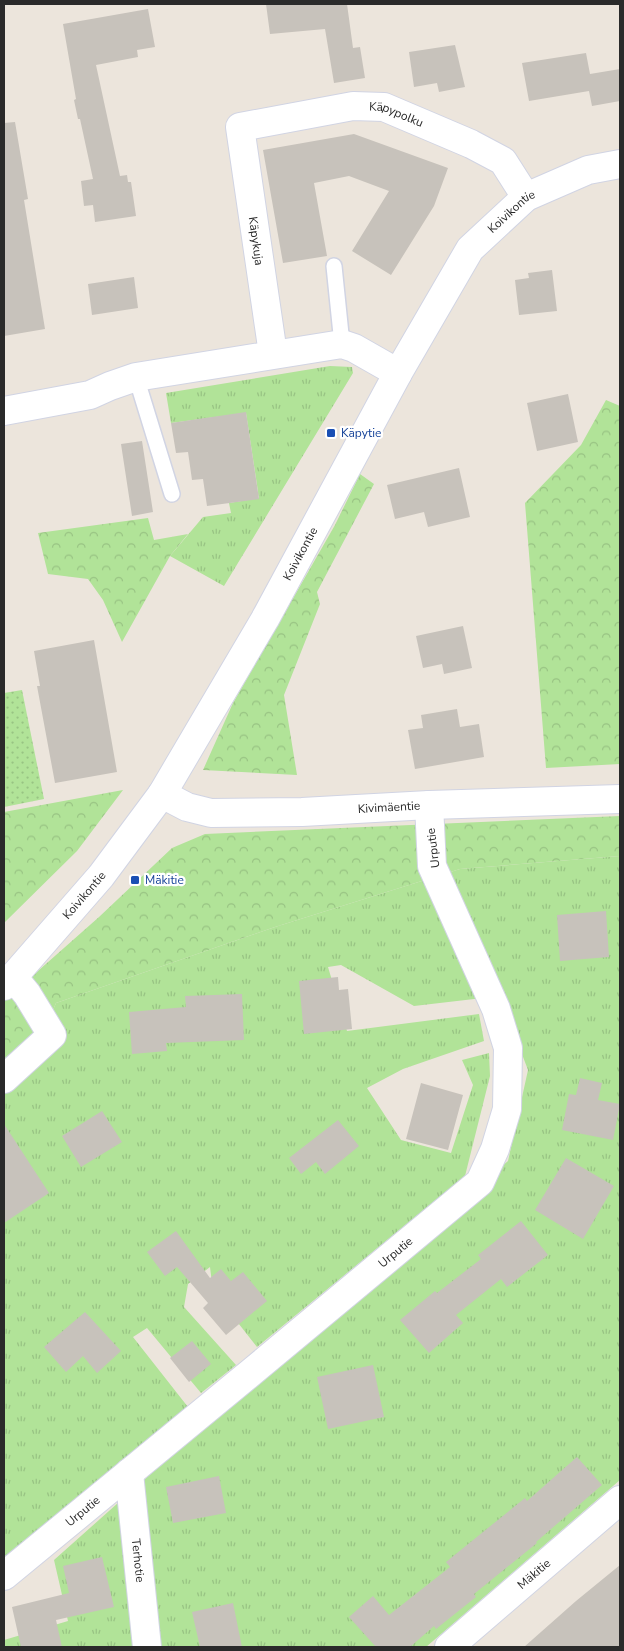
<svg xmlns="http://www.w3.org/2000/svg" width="624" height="1651" viewBox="0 0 624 1651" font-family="'Nunito Sans',sans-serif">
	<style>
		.grass { fill: url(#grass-tufts) }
		.forest { fill: url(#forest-crowns) }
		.park { fill: url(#park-dots) }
		.building { fill: #c7c2bb }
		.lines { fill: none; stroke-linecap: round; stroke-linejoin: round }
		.lane-casing { stroke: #d1d4e3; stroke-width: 18 }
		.street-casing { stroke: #d1d4e3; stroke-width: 30 }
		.secondary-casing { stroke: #d1d4e3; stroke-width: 30 }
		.lane { stroke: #fff; stroke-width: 15 }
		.street { stroke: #fff; stroke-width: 28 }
		.secondary { stroke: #fff; stroke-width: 28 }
		.transit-dot { fill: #1a4fb4; stroke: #fff; stroke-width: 2 }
		.labels { text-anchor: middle; stroke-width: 4.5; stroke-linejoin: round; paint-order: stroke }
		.street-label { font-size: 12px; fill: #2a2a2a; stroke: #fff }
		.transit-label { font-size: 12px; fill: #164399; stroke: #fff; text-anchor: start }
	</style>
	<defs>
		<pattern id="grass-tufts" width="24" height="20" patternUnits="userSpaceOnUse" patternTransform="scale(1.25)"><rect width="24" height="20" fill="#b1e398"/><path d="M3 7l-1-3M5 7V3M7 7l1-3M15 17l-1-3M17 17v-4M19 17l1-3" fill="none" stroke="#98c383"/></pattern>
		<pattern id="forest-crowns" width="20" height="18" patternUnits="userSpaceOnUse" patternTransform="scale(1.25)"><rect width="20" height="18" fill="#b1e398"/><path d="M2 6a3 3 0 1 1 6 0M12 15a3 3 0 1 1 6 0" fill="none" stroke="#98c383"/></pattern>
		<pattern id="park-dots" width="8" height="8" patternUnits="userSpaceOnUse" patternTransform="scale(1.25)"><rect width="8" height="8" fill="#b1e398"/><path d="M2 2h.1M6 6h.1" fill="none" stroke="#98c383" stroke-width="1.8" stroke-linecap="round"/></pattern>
	</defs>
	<rect width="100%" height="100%" fill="#ece5dc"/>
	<path class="grass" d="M330 366 352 367 353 373 224 586 170 556 203 517 231 513 229 503 259 498 246 413 171 423 166 393Z
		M620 856V1480L426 1647H4V1640L68 1621 54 1560 293 1347 508 1161 528 1070 500 996 414 1006 341 965 328 967 347 1031 479 1014 484 1041 403 1069 367 1088 401 1140 451 1153 473 1085 462 1060 489 1053 490 1076 465 1176 257 1347 213 1291 210 1267 188 1284 184 1307 236 1365 201 1393 147 1328 133 1337 188 1407 4 1558V1071L41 1038 56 1003 275 927 460 869Z"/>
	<path class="forest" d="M606 400 620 406V764L546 768 525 503 581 445Z
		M360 474 374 484 317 592 320 604 284 695 297 775 203 770 233 703 335 525Z
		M148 518 154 540 188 534 170 556 122 642 103 600 88 579 48 574 38 533Z
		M123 790 77 851 4 923V812Z
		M620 816V856L460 869 275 927 56 1003 41 1038 4 1071V1001L99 917 172 848 205 834Z"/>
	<path class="park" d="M22 690 44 799 4 807V693Z"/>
	<path class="building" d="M266 4H347L353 48 360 47 365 78 334 83 325 29 270 34Z
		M148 9 155 47 137 50 138 57 96 65 120 176 127 175 128 182H131L136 216 95 222 93 205 84 206 81 181 93 179 80 119H78L74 100 76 99 63 24Z
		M455 45 465 87 439 92 437 83 414 87 409 52Z
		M586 53 590 74 620 69V101L592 106 589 91 529 101 522 63Z
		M15 122 28 199 24 200 45 329 4 336V123Z
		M354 134 448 168 434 206 391 275 352 251 389 191 349 176 314 183 327 256 283 263 263 150Z
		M552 270 557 311 519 315 515 280 529 278 528 273Z
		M134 277 138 308 92 315 88 284Z
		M568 394 578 442 537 451 527 403Z
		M246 412 259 499 207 506 203 479 192 480 188 452 176 453 171 423Z
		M142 441 153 512 132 516 121 444Z
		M459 468 470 517 428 527 424 512 395 519 387 485Z
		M463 626 472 668 444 674 442 664 423 668 416 636Z
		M94 640 117 772 55 783 37 686H40L34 651Z
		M457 709 460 727 479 724 484 757 415 769 408 730 423 728 421 715Z
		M606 911 609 957 560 961 557 915Z
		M338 977 339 990 348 989 352 1029 304 1034 299 981Z
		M242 994 244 1040 166 1043 167 1051 132 1054 129 1012 186 1007 185 996Z
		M580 1078 602 1083 598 1100 620 1104 613 1140 562 1130 569 1094 576 1095Z
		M421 1083 463 1095 448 1150 406 1139Z
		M102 1111 122 1142 81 1167 62 1136Z
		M338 1120 359 1146 325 1174 316 1162 301 1174 289 1158Z
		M4 1124 49 1193 4 1223Z
		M566 1158 614 1186 583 1239 535 1210Z
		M521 1221 548 1255 507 1287 501 1279 456 1315 463 1323 429 1353 400 1320 435 1291 437 1293 481 1259 478 1255Z
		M176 1231 210 1278 221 1269 231 1281 243 1272 267 1301 226 1335 203 1308 208 1303 177 1267 165 1276 147 1252Z
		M85 1312 121 1351 97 1373 83 1356 66 1372 44 1347Z
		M192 1341 211 1364 189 1382 170 1358Z
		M373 1365 384 1417 328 1429 317 1377Z
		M577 1457 602 1485 536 1542 537 1543 474 1594 476 1597 436 1629 434 1626 410 1647H376L349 1617 373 1596 389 1615 450 1567 446 1562 525 1498 527 1501Z
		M219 1476 226 1513 173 1523 166 1487Z
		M102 1557 114 1607 56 1620 62 1647H21L12 1607 69 1593 63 1566Z
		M620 1565V1647H524L576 1601Z
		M233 1603 242 1647H200L192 1612Z"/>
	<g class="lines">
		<defs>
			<path id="lane" d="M334 266 342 344
				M136 377 172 494"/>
			<g id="street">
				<path id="s1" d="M273 354 240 127 353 106 384 107 471 144 503 161 526 197"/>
				<path d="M4 411 90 395 110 386 136 377 342 344 354 348 398 373"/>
				<path id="s2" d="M162 794 187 807 211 813 302 812 429 805 620 799"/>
				<path d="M4 1079 52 1035 27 994 13 977"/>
				<path id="s3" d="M129 1473 147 1647"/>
				<path id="s4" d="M4 1576 254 1370 480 1182 495 1149 507 1109 508 1048 496 1009 432 866 429 805"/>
				<path id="s5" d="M449 1647 620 1500"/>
			</g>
			<g id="secondary">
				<path id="s6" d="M4 986 13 977 101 876 162 794 265 619 398 373 470 249 526 197 588 170 620 164"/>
			</g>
		</defs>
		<use href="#lane" class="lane-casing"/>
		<use href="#street" class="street-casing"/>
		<use href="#secondary" class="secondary-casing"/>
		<use href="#lane" class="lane"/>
		<use href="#street" class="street"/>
		<use href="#secondary" class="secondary"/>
	</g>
	<g class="transit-dot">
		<rect x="326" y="428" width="10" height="10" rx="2.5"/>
		<rect x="130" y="875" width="10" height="10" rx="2.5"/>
	</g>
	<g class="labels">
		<g class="street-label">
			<text dy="4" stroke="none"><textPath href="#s1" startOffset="389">Käpypolku</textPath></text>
			<text dy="4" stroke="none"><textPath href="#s6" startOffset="931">Koivikontie</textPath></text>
			<text transform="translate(256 241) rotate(82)" y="4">Käpykuja</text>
			<text dy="4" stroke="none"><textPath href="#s6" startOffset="526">Koivikontie</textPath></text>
			<text dy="4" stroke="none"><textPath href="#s2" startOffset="231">Kivimäentie</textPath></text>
			<text transform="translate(433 848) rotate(-97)" y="4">Urputie</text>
			<text dy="4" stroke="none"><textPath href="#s6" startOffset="121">Koivikontie</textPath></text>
			<text dy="4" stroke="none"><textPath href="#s4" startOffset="508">Urputie</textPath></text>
			<text dy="4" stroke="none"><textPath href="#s4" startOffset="102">Urputie</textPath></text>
			<text dy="4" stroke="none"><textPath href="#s3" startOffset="88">Terhotie</textPath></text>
			<text dy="4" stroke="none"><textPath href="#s5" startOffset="112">Mäkitie</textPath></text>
		</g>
		<g class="transit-label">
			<text x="341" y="437">Käpytie</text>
			<text x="145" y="884">Mäkitie</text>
		</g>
	</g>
	<rect width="624" height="1651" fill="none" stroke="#2a2a2a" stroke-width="10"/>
</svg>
